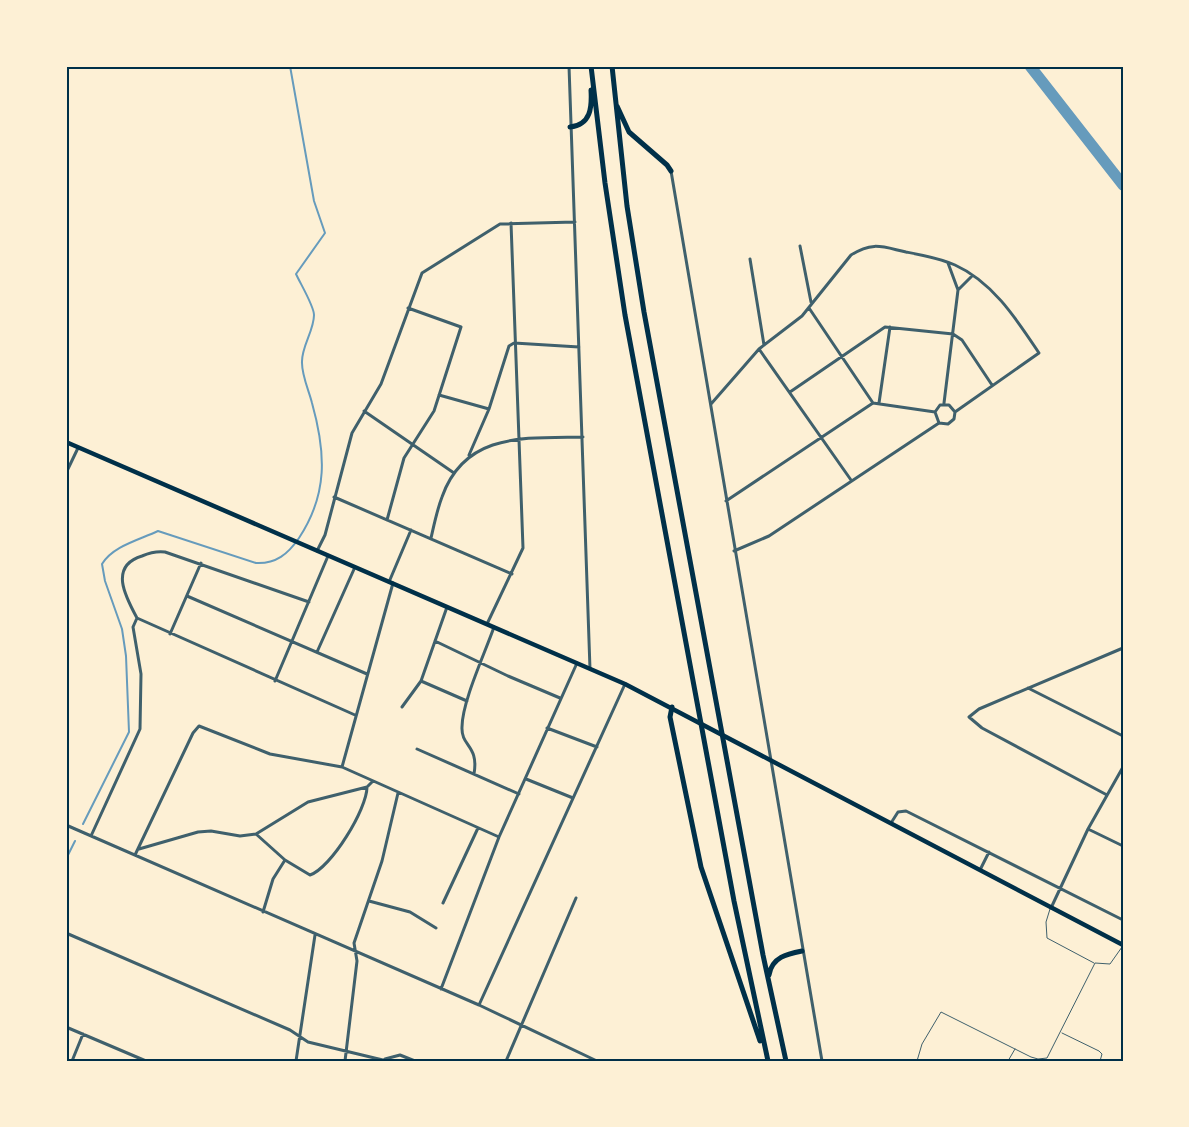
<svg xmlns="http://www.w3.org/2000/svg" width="1189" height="1127" viewBox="0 0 1189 1127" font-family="Rubik,sans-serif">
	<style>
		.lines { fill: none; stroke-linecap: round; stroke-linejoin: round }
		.stream { stroke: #669bbc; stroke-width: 2 }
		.river { stroke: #669bbc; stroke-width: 11 }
		.service { stroke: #3f606c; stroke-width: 1 }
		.minor { stroke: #3f606c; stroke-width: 3 }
		.secondary { stroke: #003049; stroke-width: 4.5 }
		.trunk { stroke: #003049; stroke-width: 5 }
		.neatline { fill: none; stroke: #003049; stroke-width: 2 }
	</style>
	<rect width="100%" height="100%" fill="#fdf0d5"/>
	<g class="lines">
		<path class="stream" d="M83 824 129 732 126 656 122 629 105 581 102 564C113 546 139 540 158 531L256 563C276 564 288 554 299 538 328 494 326 453 312 403 309 391 302 376 302 363 301 347 314 331 314 315 314 306 300 283 296 274L325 233 314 201 290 66
			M66 859 75 841"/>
		<path class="river" d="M1030 66 1123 185"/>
		<path class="service" d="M1050 909 1046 922 1047 938 1094 963
			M1062 1033 1099 1051 1102 1054 1100 1061
			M917 1061 922 1044 941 1012 1031 1057 1038 1059 1047 1058 1095 963 1110 964 1122 947
			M1008 1061 1015 1049"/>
		<path class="minor" d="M569 66 590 669
			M671 171 822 1061
			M800 246 811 302
			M750 259 764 345
			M948 263 958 290
			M809 308 873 403
			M759 349 851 480
			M790 392 885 327 953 334 962 340 992 385
			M439 395 489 409
			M879 403 890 327
			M944 403 958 290 972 276
			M711 404 759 349 802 316 851 255C873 241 883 247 906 252 922 255 939 258 955 265 993 282 1017 320 1039 353L955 412
			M364 411 454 473
			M939 423 935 412 940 405H949L955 412
			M939 423 948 424 954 419 955 412
			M469 455 489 409 509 346 514 343 579 347
			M66 473 78 448
			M334 497 512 574
			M726 501 873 403 935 412
			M387 520 404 458 434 411 461 327 408 308
			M431 538C434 525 437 510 442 497 465 432 525 438 583 437
			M317 551 325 535 352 433 381 384 422 273 500 224 575 222
			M734 551 769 536 939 423
			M389 582 411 530
			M187 596 367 674
			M137 618 355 715
			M487 624 523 548 511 223
			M170 634 201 563
			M435 641 508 676 560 698
			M317 652 355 567
			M275 681 328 556
			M421 681 467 701
			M1028 688 1123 736
			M402 707 421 681 447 607
			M547 728 597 747
			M417 749 519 794
			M342 767 393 583
			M474 774C479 745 461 747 462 727 462 702 485 653 494 627
			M526 779 573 798
			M1107 795 982 728 969 717 979 709 1123 648
			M891 823 898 812 906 811 1123 920
			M66 825 479 1005 597 1061
			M1088 829 1123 846
			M256 834 285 860 310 875C331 868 367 809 367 787
			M91 836 140 729 141 674 133 627 137 618C125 596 109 566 142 556 149 553 157 551 165 552L309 602
			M139 849 198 832 211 831 240 836 256 834 308 802 367 787 372 782
			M135 855 193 733 199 726 270 754 342 767 499 837
			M980 870 989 852
			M369 901 410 912 436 928
			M443 903 478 828
			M1051 908 1088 829 1123 767
			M263 912 273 879 285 860
			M66 933 290 1030 308 1042 387 1061
			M441 989 499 837 577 663
			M479 1005 625 684
			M66 1027 146 1061
			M385 1059 400 1055 415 1061
			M72 1061 83 1034
			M296 1061 315 935
			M345 1061 357 961 354 943 382 861 398 793
			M506 1061 576 898"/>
		<path class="secondary" d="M66 442 625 684 1123 945"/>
		<path class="trunk" d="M591 66 605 183 625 315 734 901 768 1061
			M612 66 627 206 644 312 763 955 786 1061
			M617 106 629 132 667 165 671 171
			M570 127C591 125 592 107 591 90
			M672 707 670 717 701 867 760 1041
			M769 975C772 957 787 954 802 951"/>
	</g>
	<rect width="1189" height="1127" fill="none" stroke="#fdf0d5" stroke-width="135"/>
	<rect x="68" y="68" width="1054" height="992" class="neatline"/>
</svg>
